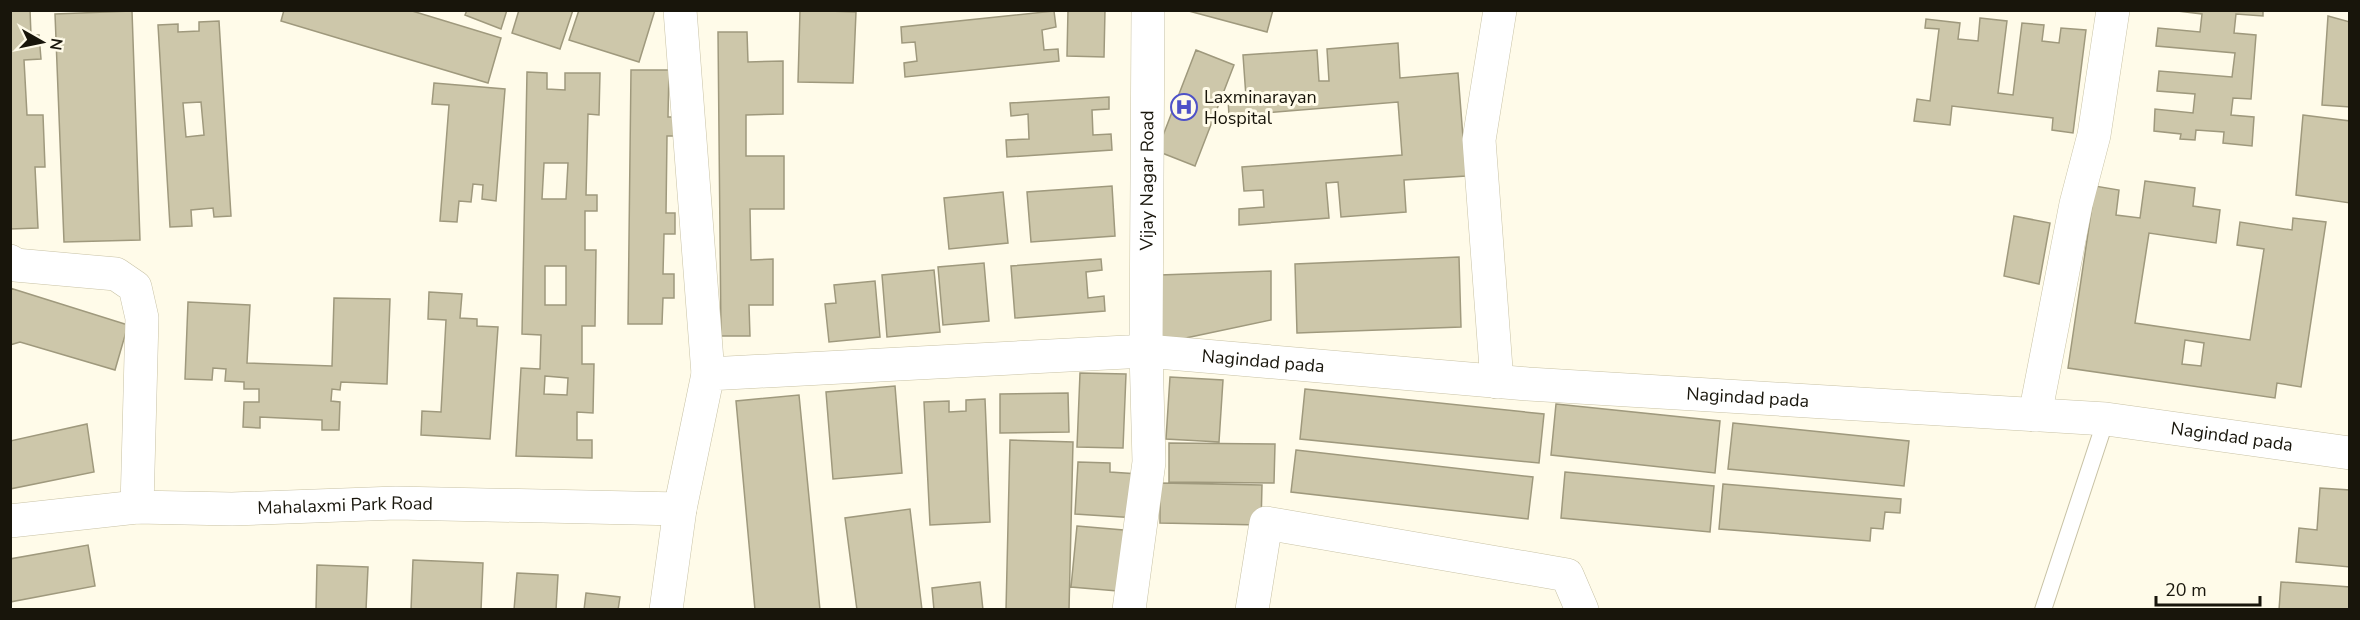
<svg xmlns="http://www.w3.org/2000/svg" width="2360" height="620" viewBox="0 0 2360 620" font-family="'Nunito Sans',sans-serif">
	<style>
		.building { fill: #cdc7aa; stroke: #9f997d; stroke-width: 1.5; fill-rule: evenodd }
		.lines { fill: none; stroke-linecap: round; stroke-linejoin: round }
		.service-casing { stroke: #c8c2a5; stroke-width: 18 }
		.minor-casing { stroke: #c8c2a5; stroke-width: 34 }
		.tertiary-casing { stroke: #c8c2a5; stroke-width: 34 }
		.service { stroke: #fff; stroke-width: 16 }
		.minor { stroke: #fff; stroke-width: 33 }
		.tertiary { stroke: #fff; stroke-width: 33 }
		.labels { text-anchor: middle; stroke-width: 6; stroke-linejoin: round; paint-order: stroke }
		.poi-label { font-size: 18px; fill: #18150b; stroke: #fffbe9; text-anchor: start }
		.street-label { font-size: 18px; fill: #18150b; stroke: #fffbe9 }
	</style>
	<rect width="100%" height="100%" fill="#fffbe9"/>
	<path class="building" d="M10 10H30L31 35H39L41 59 24 60 27 115H43L45 167H35L38 228 10 229Z
		M284 10H409L501 38 488 83 281 21Z
		M467 10H507L501 29 465 15Z
		M519 10H573L560 49 512 33Z
		M579 10H655L639 62 569 40Z
		M800 10 856 12 853 83 798 82Z
		M1068 10H1105L1104 57 1067 56Z
		M1185 10H1273L1267 32Z
		M2263 10V16L2236 14 2234 33 2256 35 2251 99 2233 98 2231 115 2254 117 2252 146 2223 143 2224 132 2196 130 2195 140 2180 139 2181 134 2154 131 2155 109 2193 113 2195 94 2157 91 2159 71 2232 77 2235 53 2156 46 2158 28 2200 32 2202 14 2169 10Z
		M132 11 140 240 64 242 55 14Z
		M1054 11 1056 27 1042 30 1044 50 1058 49 1059 61 905 77 904 63 917 61 915 42 902 43 901 27Z
		M2328 16 2350 22V107L2322 105Z
		M1980 18 2007 21 1998 93 2013 95 2022 23 2044 25 2042 41 2059 43 2061 28 2086 30 2073 133 2052 130 2053 118 1952 106 1950 125 1914 121 1917 99 1930 101 1939 29 1925 28 1926 19 1960 23 1958 39 1978 41Z
		M219 21 231 216 214 217 213 208 191 210 192 226 170 227 158 25 178 24V32L199 31V22ZM201 102 204 135 186 137 183 103Z
		M718 32H747L748 62 783 61V114L746 115V156H784V209H750L751 260 773 259V305H749L750 336H721Z
		M1398 43 1400 78 1458 73 1466 176 1404 180 1406 212 1341 217 1338 182 1326 183 1329 218 1239 225V209L1264 207 1263 190 1244 191 1242 167 1402 155 1398 102 1229 116 1228 98 1246 97 1243 55 1317 50 1319 81H1329L1327 49Z
		M1196 50 1234 65 1195 166 1157 151Z
		M631 70H669L668 117H677L676 136H667L666 213H675V234H664L663 274H674V298H663L662 324H628Z
		M527 72 547 73V89L565 90V73H600L599 115 588 114 586 195H597V211H585V250H596L595 326H582V364H594L593 413 577 412V440H592V458L516 456 521 368 540 369 541 335 522 334ZM544 163H568L566 199H542ZM545 266H566V305H545ZM545 376 568 378 567 395 544 394Z
		M434 83 505 89 496 201 482 199 483 185 473 184 471 202 459 201 457 222 440 221 449 105 432 104Z
		M1109 97V109L1092 110 1093 135 1111 134 1112 150 1007 157 1006 140 1029 139 1028 114 1011 116 1010 103Z
		M2303 115 2350 121V203L2296 195Z
		M2145 181 2195 188 2193 206 2220 210 2216 243 2149 233 2135 323 2250 340 2264 249 2237 245 2240 222 2292 230 2293 218 2326 222 2301 387 2277 383 2275 398 2068 368 2095 186 2119 190 2116 215 2140 218ZM2185 340 2204 343 2201 366 2182 364Z
		M1112 186 1115 236 1031 242 1027 192Z
		M1003 192 1008 243 949 249 944 198Z
		M2014 216 2050 223 2039 284 2004 276Z
		M1459 257 1461 327 1297 333 1295 264Z
		M1101 259 1102 270 1086 272 1088 298 1104 296 1105 311 1015 318 1011 266Z
		M984 263 989 321 943 325 938 267Z
		M934 270 940 332 887 337 882 275Z
		M1271 271V320L1162 343 1160 275Z
		M875 281 880 337 829 342 825 304 836 303 834 285Z
		M10 288 128 325 115 370 20 342 10 345Z
		M429 292 462 294 460 318 477 319V326L498 327 490 439 421 435 422 411 441 412 446 320 428 319Z
		M334 298 390 299 387 384 341 382 340 390 332 389 331 401 340 402 339 430H322V420L260 417V428L243 427 244 402H259V389H244V382L225 381 226 369 213 368 212 380 185 379 188 302 250 305 247 363 332 366Z
		M1080 373 1126 374 1123 448 1077 447Z
		M1170 377 1223 380 1219 442 1166 439Z
		M895 386 902 473 833 479 826 392Z
		M1305 389 1544 414 1539 463 1300 439Z
		M1068 393 1069 432 1000 433V394Z
		M799 395 820 610H755L736 401Z
		M985 399 990 522 930 525 924 402 949 401V412L966 411V400Z
		M1556 404 1720 421 1715 473 1551 455Z
		M1733 423 1909 441 1904 486 1728 469Z
		M87 424 94 472 10 489V441Z
		M1010 440 1073 442 1069 610H1006Z
		M1169 443 1275 444 1274 483 1169 482Z
		M1296 450 1533 477 1528 519 1291 492Z
		M1078 462 1110 463V472L1139 474 1137 518 1075 514Z
		M1565 472 1714 486 1710 532 1561 518Z
		M1160 483 1262 485 1261 525 1160 523Z
		M1723 484 1901 499 1900 513 1885 512 1883 529 1871 528 1870 541 1719 529Z
		M2320 488 2350 490V567L2296 562 2299 528 2317 530Z
		M910 509 922 610H857L845 518Z
		M1077 526 1135 531 1129 592 1071 587Z
		M88 545 95 586 10 602V559Z
		M413 560 483 563 481 610H411Z
		M317 565 368 567 366 610H316Z
		M517 573 558 575 556 610H514Z
		M980 582 983 610H934L932 588Z
		M2281 582 2350 587V610H2279Z
		M586 593 620 597 618 610H584Z"/>
	<g class="lines">
		<defs>
			<path id="service" d="M2043 610 2106 419"/>
			<g id="minor">
				<path d="M680 10 708 374"/>
				<path d="M10 261 15 265 116 274 135 287 142 318 137 507"/>
				<path d="M1497 382 1479 140 1500 10"/>
				<path d="M2035 415 2076 204 2094 135 2113 10"/>
				<path d="M666 610 680 509"/>
				<path id="s1" d="M1129 610 1149 462 1146 351 1528 384 2106 419 2350 453"/>
				<path d="M1252 610 1266 523 1567 575 1582 610"/>
			</g>
			<g id="tertiary">
				<path id="s2" d="M10 521 137 507 232 509 396 503 680 509 708 374 1146 351 1148 10"/>
			</g>
		</defs>
		<use href="#service" class="service-casing"/>
		<use href="#minor" class="minor-casing"/>
		<use href="#tertiary" class="tertiary-casing"/>
		<use href="#service" class="service"/>
		<use href="#minor" class="minor"/>
		<use href="#tertiary" class="tertiary"/>
	</g>
	<defs>
		<symbol id="hospital-ring" viewBox="-11 -11 22 22"><circle r="9.5" fill="#fffbe9" stroke="#4e51c8" stroke-width="1.5"/><path d="M-5-5h3v3.5h4V-5h3V5h-3V1.5h-4V5h-3Z" fill="#4e51c8"/></symbol>
	</defs>
	<g fill-rule="evenodd">
		<use href="#hospital-ring" x="1169" y="92" width="30" height="30"/>
	</g>
	<g class="labels">
		<g class="poi-label">
			<text x="1204" y="103">Laxminarayan<tspan x="1204" dy="21">Hospital</tspan></text>
		</g>
		<g class="street-label">
			<text dy="6" stroke="none"><textPath href="#s2" startOffset="1418">Vijay Nagar Road</textPath></text>
			<text dy="6" stroke="none"><textPath href="#s1" startOffset="378">Nagindad pada</textPath></text>
			<text dy="6" stroke="none"><textPath href="#s1" startOffset="864">Nagindad pada</textPath></text>
			<text dy="6" stroke="none"><textPath href="#s1" startOffset="1350">Nagindad pada</textPath></text>
			<text dy="6" stroke="none"><textPath href="#s2" startOffset="336">Mahalaxmi Park Road</textPath></text>
		</g>
	</g>
	<rect width="2360" height="620" fill="none" stroke="#18150b" stroke-width="24"/>
	<g transform="translate(42 42) rotate(99)" stroke="#fffbe9" stroke-width="4.5" paint-order="stroke">
	<path d="M0-4.5L10 22L0 15L-10 22Z" fill="#18150b"/>
	<text y="-9" font-size="16" font-weight="bold" text-anchor="middle" fill="#18150b">N</text>
	</g>
	<path d="M2156 596v9h104v-9" fill="none" stroke="#18150b" stroke-width="3"/>
	<text x="2165" y="596" font-size="18" fill="#18150b" stroke="#fffbe9" stroke-width="4.5" paint-order="stroke">20 m</text>
</svg>
